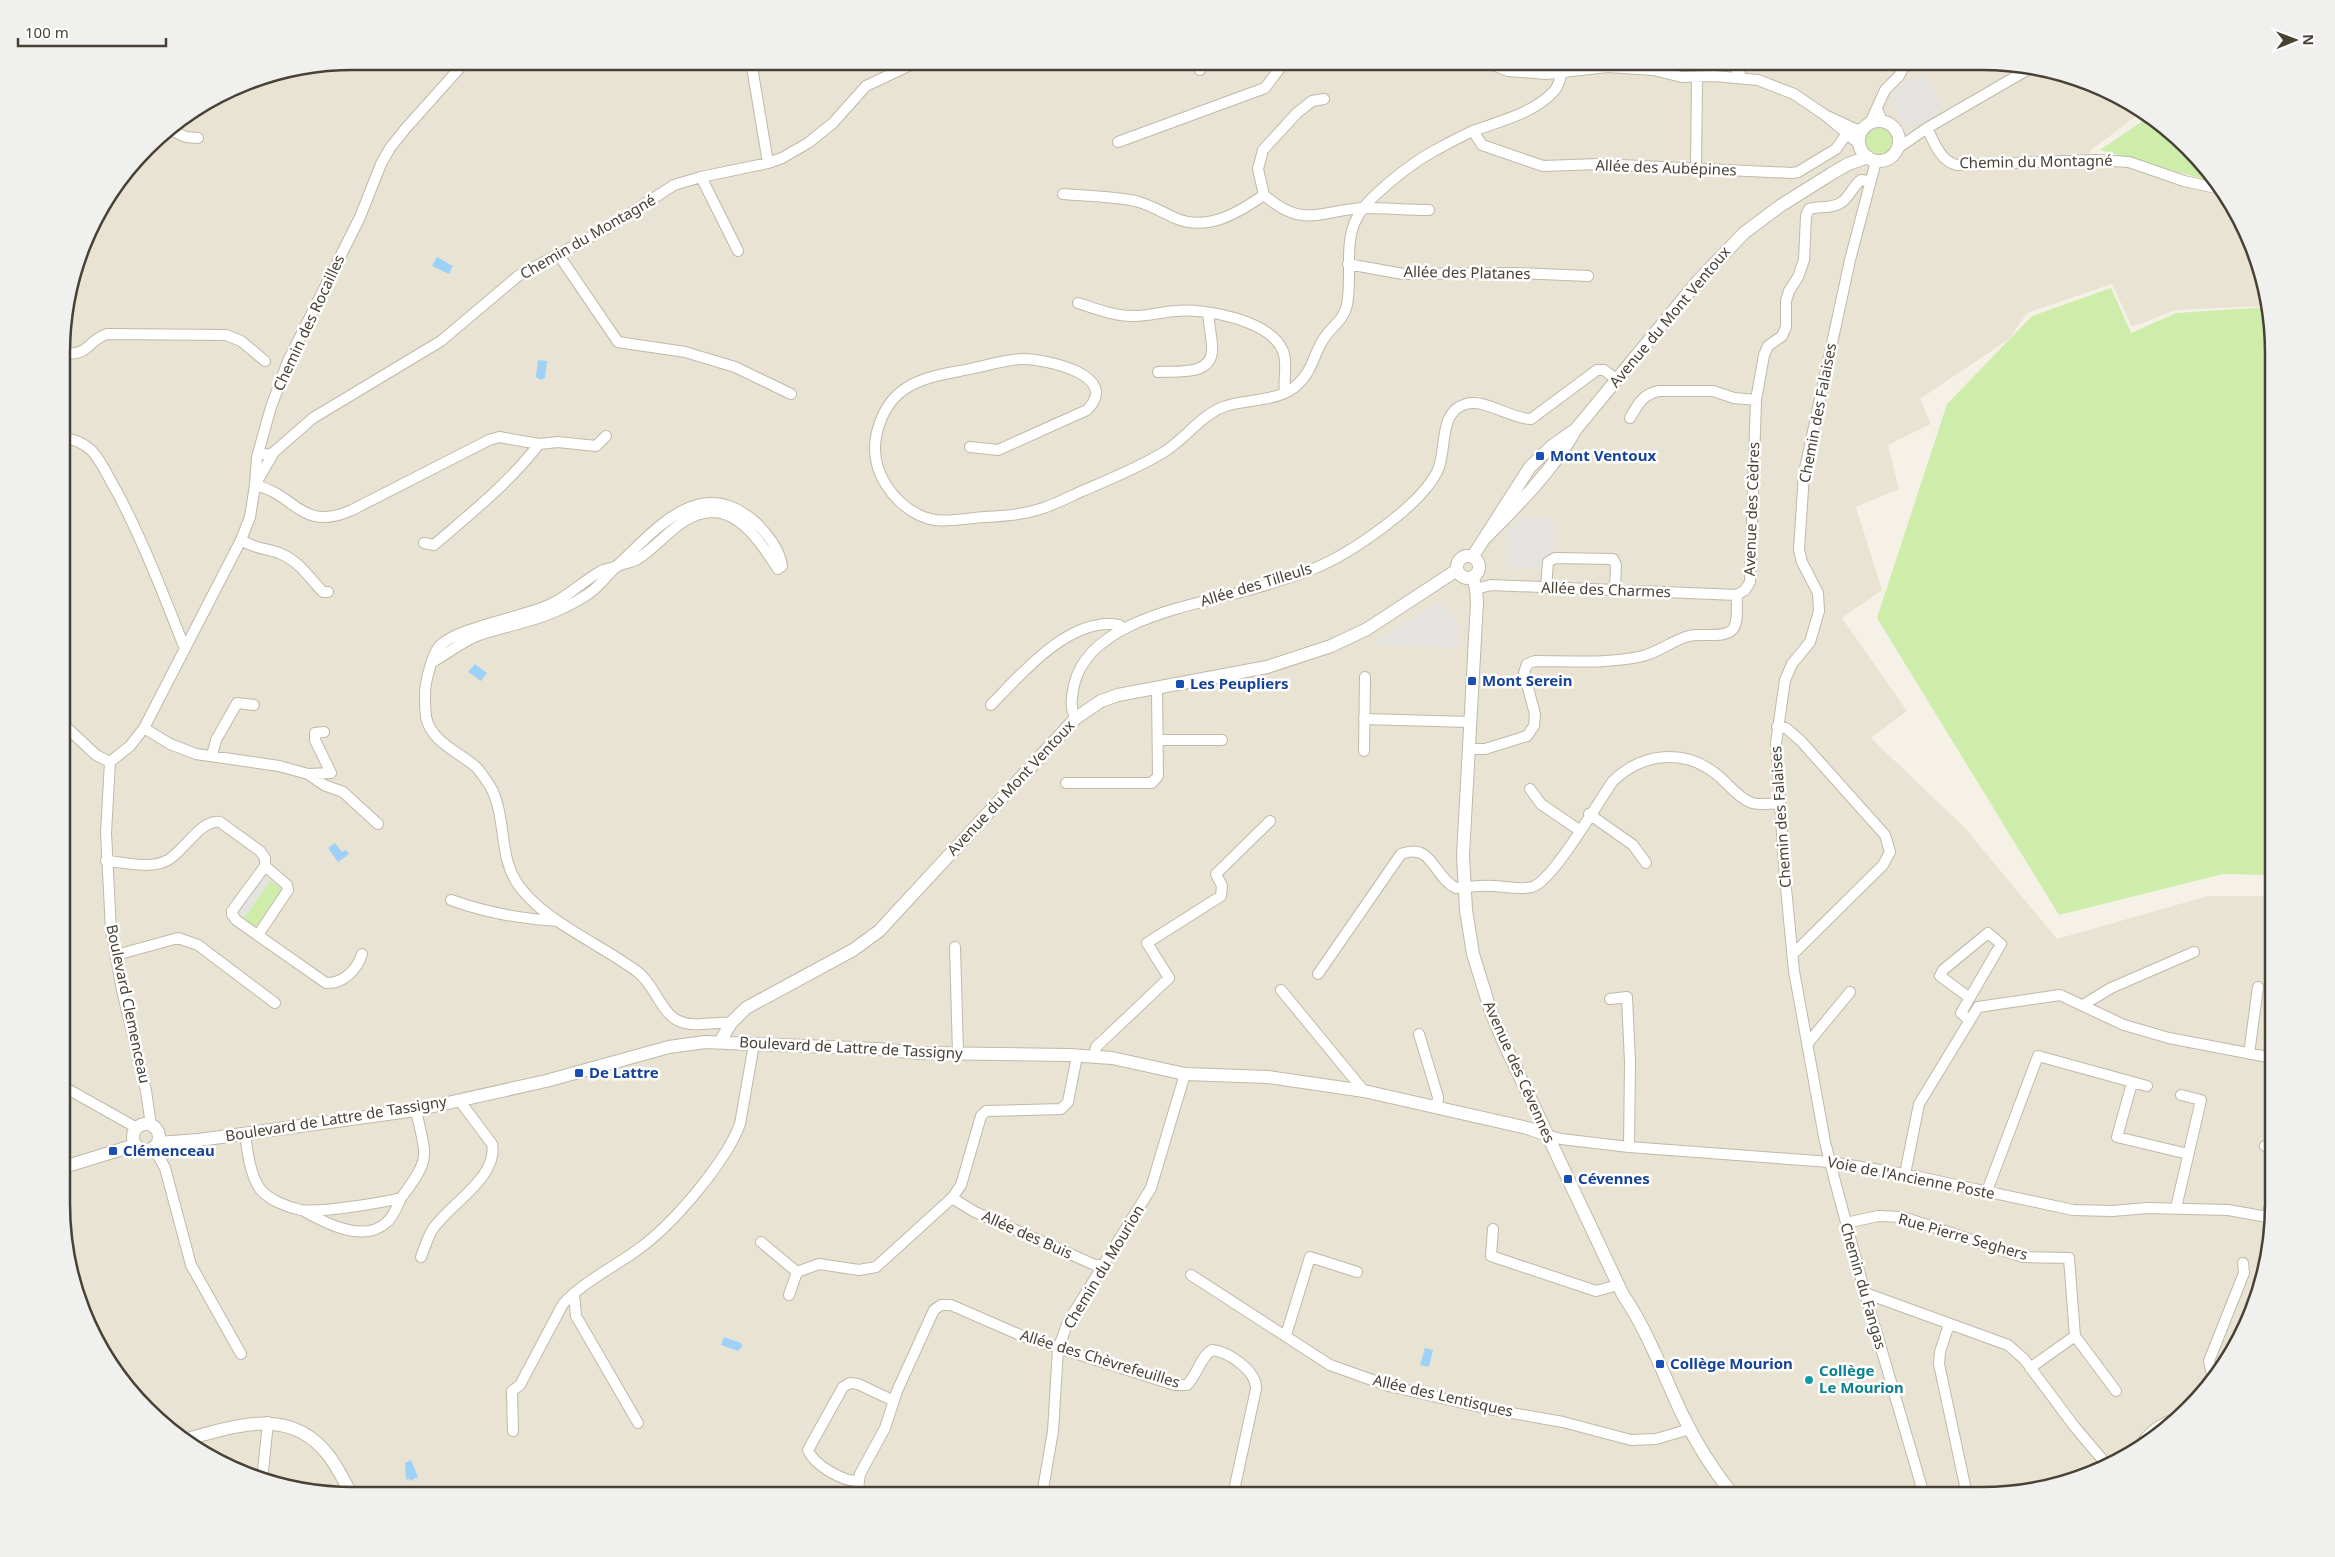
<svg xmlns="http://www.w3.org/2000/svg" width="2335" height="1557" viewBox="0 0 2335 1557" font-family="'Noto Sans',sans-serif">
	<style>
		.residential { fill: #e9e3d4 }
		.green { fill: #ceedab }
		.parking { fill: #e5e3df }
		.water { fill: #9dd1f8 }
		.lines { fill: none; stroke-linecap: round; stroke-linejoin: round }
		.minor-casing { stroke: #c1b9a8; stroke-width: 12 }
		.tertiary-casing { stroke: #c1b9a8; stroke-width: 14 }
		.minor { stroke: #fff; stroke-width: 10 }
		.tertiary { stroke: #fff; stroke-width: 12 }
		.transit-dot { fill: #1a4fb4; stroke: #fff; stroke-width: 2 }
		.culture-dot { fill: #0f9aa8; stroke: #fff; stroke-width: 2 }
		.labels { text-anchor: middle; stroke-width: 5; stroke-linejoin: round; paint-order: stroke }
		.street-label { font-size: 15px; fill: #494135; stroke: #fff }
		.transit-label { font-size: 15px; font-weight: bold; fill: #164399; stroke: #fff; text-anchor: start }
		.culture-label { font-size: 15px; font-weight: bold; fill: #0d838f; stroke: #fff; text-anchor: start }
		.rim { fill: none; stroke: #494135; stroke-width: 2.5 }
	</style>
	<rect width="100%" height="100%" fill="#f5f1e6"/>
	<path class="residential" d="M353 61H1982L2075 77 2144 110 2090 151 2085 167 2127 166 2183 186 2227 197 2235 208 2264 278 2268 306 2176 310 2132 327 2112 284 2027 313 2009 339 1920 399 1931 424 1888 445 1899 489 1856 507 1882 590 1842 618 1907 711 1871 738 1965 828 2057 939 2208 896H2273V1222L2258 1298 2224 1366 2174 1423 2127 1457 2057 1486 2000 1495 353 1496 260 1480 191 1446 147 1410 101 1350 64 1241V316L92 224 161 134 242 83Z"/>
	<path class="green" d="M2150 116 2201 161 2217 183 2100 150Z
		M1866 141a13 13 0 1 1 26 0a13 13 0 1 1-26 0Z
		M2111 288 2131 333 2176 313 2269 307 2273 335V875L2223 874 2059 915 1877 618 1947 404 2032 316Z
		M270 881 283 889 255 928 243 919Z"/>
	<path class="parking" d="M1923 72 1941 105 1940 113 1908 131 1888 97 1899 87Z
		M1518 518 1554 519 1553 551 1540 568 1505 567 1507 527H1517Z
		M1442 601 1459 627 1458 648 1377 645V639Z
		M263 876 270 881 243 919 236 914Z"/>
	<path class="water" d="M437 257 453 266 449 274 432 266Z
		M538 360 547 361 545 378 541 380 536 377Z
		M475 664 487 673 481 681 468 672Z
		M335 843 342 852 346 850 349 854 338 862 328 848Z
		M724 1337 741 1343 742 1347 738 1351 721 1345Z
		M1425 1348 1433 1350 1429 1367 1420 1365Z
		M411 1460 418 1477 410 1481 409 1478 406 1480 405 1463Z"/>
	<g class="lines">
		<defs>
			<path id="minor" d="M751 61 768 163
				M1136 61 1137 65
				M1195 61 1200 70
				M1483 61 1508 71 1546 74 1607 67 1653 70 1682 77 1714 76 1758 80 1794 94 1825 115
				M1731 61 1742 78
				M1877 109 1882 121
				M1870 123 1885 90 1899 76 1907 61
				M1927 128C1934 142 1940 161 1957 165L2096 160 2129 162 2184 181 2221 189
				M168 129 186 137 198 138
				M1473 131 1482 145 1543 166 1599 164 1792 173 1798 172 1836 149 1848 132 1855 129
				M1118 142 1265 88 1285 61
				M1860 145 1825 115 1855 129 1863 130
				M1898 148 1927 128 2029 69
				M1876 161 1850 260 1804 473 1799 550 1802 562 1818 593 1819 611 1810 642 1792 664 1785 680 1776 743 1785 878 1794 971 1825 1142 1836 1185 1865 1293 1924 1495
				M1696 168 1697 77
				M701 177 738 251
				M1063 194C1087 196 1112 196 1136 201 1150 205 1162 212 1175 218 1207 232 1238 213 1264 195 1304 230 1320 210 1364 208 1386 208 1408 210 1429 210
				M1264 195 1258 169 1263 150 1297 113 1312 101 1324 99
				M558 254 618 342 685 352 735 367 791 394
				M1348 264 1403 274 1516 273 1588 276
				M1078 303C1096 309 1114 316 1134 316 1148 316 1162 312 1176 311 1205 308 1270 320 1283 351 1288 363 1283 380 1285 393
				M64 354C93 354 86 341 107 334L226 335 241 341 265 361
				M1158 372C1181 371 1215 376 1212 345 1211 334 1209 324 1208 313
				M1630 418C1638 404 1643 394 1659 391H1713L1734 398 1756 400
				M64 439C75 438 83 443 91 450 102 461 109 479 117 492 144 543 164 596 185 649
				M970 447 998 450 1087 410C1122 375 1045 359 1023 359 1007 359 990 365 974 368 953 373 927 375 908 387 882 402 869 440 878 468 886 492 909 516 935 520 951 522 969 518 985 517 1004 516 1022 515 1040 509 1054 505 1067 498 1080 492 1108 480 1138 468 1164 452 1185 439 1200 416 1223 407 1247 398 1280 403 1299 383 1312 371 1314 354 1323 340 1330 327 1344 321 1347 305 1354 266 1338 232 1370 200 1390 181 1410 164 1434 151 1447 144 1459 137 1473 131 1500 121 1535 113 1555 90 1559 85 1560 78 1562 73
				M274 452 255 485C296 494 301 533 352 510L489 440 499 437 539 444 558 442 596 446 606 436
				M259 453 269 455 274 452 313 418 441 341 518 276 609 227 674 185 701 177 768 163 782 158 808 143 833 123 866 86 919 61
				M241 540C255 549 265 548 279 553 301 562 308 577 323 592H328
				M424 543 434 545C471 513 509 483 539 444
				M1546 588 1548 562 1555 558 1613 559 1616 565 1615 590
				M1476 589 1491 585 1737 595
				M1737 595 1745 590 1750 582 1756 400 1764 355 1768 346 1782 336 1786 327V301L1789 291 1798 277 1804 260 1806 216 1809 209C1820 206 1833 209 1842 202 1850 196 1853 186 1861 180L1869 181
				M434 661C449 653 462 641 479 635 520 622 547 620 585 596 598 589 605 577 615 568 621 563 630 563 636 560 661 545 680 513 712 512 742 512 763 546 778 569L782 566C780 550 767 533 755 522 701 474 657 528 619 564 614 569 607 568 601 571 583 581 568 597 549 605 524 617 453 628 438 648 432 656 425 683 425 693 425 701 425 710 426 717 431 742 459 752 476 767 481 772 486 780 490 786 507 816 498 854 517 883 542 921 603 945 639 973 655 986 661 1013 679 1021 694 1028 715 1021 731 1023
				M991 705C1021 674 1070 616 1119 625L1124 629
				M1076 718C1069 708 1072 696 1074 685 1089 619 1196 605 1249 590 1270 584 1292 577 1313 569 1350 554 1419 507 1437 472 1448 451 1437 412 1466 404 1484 398 1511 419 1531 419L1597 370H1604L1617 380
				M1364 719 1470 722
				M64 725 96 755 110 762
				M1777 727 1786 728 1801 741 1885 835 1890 852 1883 865 1793 954
				M144 728 170 744 196 754 279 766 308 774 324 785 343 792 378 824
				M1158 740H1222
				M1468 749H1485L1527 736 1534 726 1535 714 1524 673 1527 664 1535 661C1571 661 1609 664 1643 656 1659 652 1673 640 1689 636 1701 633 1725 639 1733 629 1739 621 1736 604 1737 595
				M1364 751 1365 677
				M212 755 216 740 237 703 254 705
				M110 762 130 746 144 728 241 540 250 517 255 485 257 457 271 407 288 361 360 217 381 164 390 148 406 128 466 61
				M110 762 106 833 111 930 122 990 146 1091 151 1125
				M308 774 331 773 315 740V733L324 732
				M1066 783H1152L1158 776 1157 688
				M1530 789 1541 804 1579 830
				M1589 814 1633 845 1646 863
				M106 861C126 862 150 870 168 860 183 852 202 818 220 822L260 851 265 858V866L232 911V914L236 920 326 983C343 984 357 970 362 954
				M451 900C487 913 520 919 558 921
				M258 935 288 890 287 885 265 866
				M955 947 958 1054
				M116 955 178 938 198 945 275 1003
				M1318 974 1401 854C1433 842 1433 877 1456 888 1469 887 1482 885 1495 886 1508 887 1519 890 1532 887 1553 881 1598 802 1613 781 1642 753 1684 748 1716 774 1728 783 1738 798 1752 803 1760 805 1770 804 1779 803
				M1281 990 1364 1091
				M1610 999 1627 997 1630 1062 1629 1147
				M2083 1005 2111 988 2194 952
				M1969 1020 1961 1013 2001 944 1988 933 1943 970 1940 976 1970 998
				M1419 1034 1438 1097 1437 1107
				M1808 1043 1850 992
				M2249 1054 2258 987
				M1094 1056 1096 1047 1169 978 1147 943 1221 896 1222 886 1216 874 1270 821
				M2132 1083 2117 1137 2188 1154
				M64 1087 137 1128
				M245 1133C247 1150 250 1175 260 1189 269 1200 287 1207 301 1210 320 1213 380 1203 401 1198 432 1157 426 1158 416 1110
				M1547 1135 1561 1139 1629 1147 1830 1162 1905 1174 2073 1210 2112 1211 2147 1208 2228 1210 2273 1218
				M2265 1146 2273 1148
				M154 1148 165 1168 191 1265 241 1354
				M1905 1174 1919 1104 1978 1007 2060 995 2124 1025 2169 1038 2273 1058
				M1987 1191 2038 1056 2147 1086
				M952 1198 975 1212 1095 1265H1104
				M2176 1208 2201 1100 2181 1095
				M302 1210C325 1223 364 1244 387 1222 394 1216 397 1206 401 1198
				M2267 1216 2273 1195
				M1846 1223 1878 1216 1903 1217 2023 1257 2069 1258 2075 1336 2030 1368
				M1493 1229 1491 1256 1596 1291 1618 1285
				M761 1242 797 1272 819 1264 859 1270 876 1267 952 1198 961 1185 981 1116 986 1111 1061 1109 1068 1102 1077 1056
				M421 1257C424 1249 427 1240 431 1232 446 1206 499 1178 492 1144L459 1100
				M1191 1275 1330 1365 1389 1386 1489 1409 1563 1422 1631 1440 1656 1439 1690 1429
				M574 1293 576 1316 638 1423
				M1865 1293 2008 1345 2024 1359 2074 1426 2107 1465
				M789 1295 797 1272
				M1949 1324 1940 1352 1939 1364 1967 1495
				M1286 1335 1310 1257 1357 1272
				M2075 1336 2116 1391
				M2213 1379 2209 1361 2244 1273 2243 1263
				M513 1431 512 1391 520 1385 563 1304C584 1281 616 1266 640 1248 674 1223 726 1162 740 1124L754 1044
				M2138 1449C2148 1431 2161 1423 2180 1417
				M262 1481 268 1422
				M859 1481C843 1482 814 1465 808 1450L843 1387 850 1383 858 1384 894 1401
				M1042 1495 1053 1431 1058 1349 1068 1322 1151 1188 1185 1074
				M857 1496 860 1474 885 1428 897 1391 934 1310 941 1305H951L1027 1338 1175 1385H1187C1197 1375 1201 1356 1212 1350 1229 1352 1257 1371 1256 1389L1233 1495"/>
			<path id="tertiary" d="M1859 141a20 20 0 1 1 40 0a20 20 0 1 1-40 0Z
				M1485 538C1518 505 1553 470 1576 429L1698 281 1744 233 1780 206 1831 174 1848 164 1868 157
				M1457 567a11 11 0 1 1 22 0a11 11 0 1 1-22 0Z
				M1473 556 1530 467 1552 446 1572 432
				M1473 578 1476 589 1477 602 1463 855 1466 910 1473 954 1491 1012 1504 1043 1623 1295C1648 1331 1663 1374 1682 1414 1696 1443 1713 1470 1733 1495
				M720 1042 731 1023 746 1008 853 950 879 931 1076 718 1101 701 1118 695 1267 667 1331 646 1367 629 1457 570
				M133 1137a13 13 0 1 1 26 0a13 13 0 1 1-26 0Z
				M158 1143 199 1140 416 1110 546 1081 669 1047 705 1042 878 1049 919 1053 1069 1055 1112 1058 1185 1074 1268 1077 1364 1091 1527 1128 1547 1135
				M64 1167 135 1145
				M183 1440C234 1427 290 1404 329 1456 338 1468 345 1482 352 1496"/>
		</defs>
		<use href="#minor" class="minor-casing"/>
		<use href="#tertiary" class="tertiary-casing"/>
		<use href="#minor" class="minor"/>
		<use href="#tertiary" class="tertiary"/>
	</g>
	<g class="transit-dot">
		<rect x="1535" y="451" width="10" height="10" rx="2.5"/>
		<rect x="1467" y="676" width="10" height="10" rx="2.5"/>
		<rect x="1175" y="679" width="10" height="10" rx="2.5"/>
		<rect x="574" y="1068" width="10" height="10" rx="2.5"/>
		<rect x="108" y="1146" width="10" height="10" rx="2.5"/>
		<rect x="1563" y="1174" width="10" height="10" rx="2.5"/>
		<rect x="1655" y="1359" width="10" height="10" rx="2.5"/>
	</g>
	<circle class="culture-dot" cx="1809" cy="1380" r="5"/>
	<g class="labels">
		<g class="street-label">
			<text transform="translate(2036 162) rotate(-1)" y="5">Chemin du Montagné</text>
			<text transform="translate(1666 168) rotate(2)" y="5">Allée des Aubépines</text>
			<text transform="translate(588 237) rotate(-30)" y="5">Chemin du Montagné</text>
			<text transform="translate(1467 273) rotate(1)" y="5">Allée des Platanes</text>
			<text transform="translate(1670 317) rotate(-50)" y="5">Avenue du Mont Ventoux</text>
			<text transform="translate(309 323) rotate(-65)" y="5">Chemin des Rocailles</text>
			<text transform="translate(1818 413) rotate(-79)" y="5">Chemin des Falaises</text>
			<text transform="translate(1752 509) rotate(-88)" y="5">Avenue des Cèdres</text>
			<text transform="translate(1256 585) rotate(-17)" y="5">Allée des Tilleuls</text>
			<text transform="translate(1606 590) rotate(2)" y="5">Allée des Charmes</text>
			<text transform="translate(1011 788) rotate(-47)" y="5">Avenue du Mont Ventoux</text>
			<text transform="translate(1781 817) rotate(-94)" y="5">Chemin des Falaises</text>
			<text transform="translate(128 1004) rotate(78)" y="5">Boulevard Clemenceau</text>
			<text transform="translate(851 1048) rotate(3)" y="5">Boulevard de Lattre de Tassigny</text>
			<text transform="translate(1519 1072) rotate(66)" y="5">Avenue des Cévennes</text>
			<text transform="translate(336 1119) rotate(-9)" y="5">Boulevard de Lattre de Tassigny</text>
			<text transform="translate(1911 1178) rotate(11)" y="5">Voie de l'Ancienne Poste</text>
			<text transform="translate(1027 1235) rotate(24)" y="5">Allée des Buis</text>
			<text transform="translate(1963 1237) rotate(16)" y="5">Rue Pierre Seghers</text>
			<text transform="translate(1104 1267) rotate(-59)" y="5">Chemin du Mourion</text>
			<text transform="translate(1863 1286) rotate(74)" y="5">Chemin du Fangas</text>
			<text transform="translate(1100 1359) rotate(17)" y="5">Allée des Chèvrefeuilles</text>
			<text transform="translate(1443 1396) rotate(13)" y="5">Allée des Lentisques</text>
		</g>
		<g class="transit-label">
			<text x="1550" y="461">Mont Ventoux</text>
			<text x="1482" y="686">Mont Serein</text>
			<text x="1190" y="689">Les Peupliers</text>
			<text x="589" y="1078">De Lattre</text>
			<text x="123" y="1156">Clémenceau</text>
			<text x="1578" y="1184">Cévennes</text>
			<text x="1670" y="1369">Collège Mourion</text>
		</g>
		<g class="culture-label">
			<text x="1819" y="1376">Collège<tspan x="1819" dy="17">Le Mourion</tspan></text>
		</g>
	</g>
	<path d="M0 0H2335V1557H0ZM353 70H1982A283 283 0 0 1 2265 353V1204A283 283 0 0 1 1982 1487H353A283 283 0 0 1 70 1204V353A283 283 0 0 1 353 70Z" fill="#f0f0ef" fill-rule="evenodd"/>
	<path class="rim" d="M353 70H1982A283 283 0 0 1 2265 353V1204A283 283 0 0 1 1982 1487H353A283 283 0 0 1 70 1204V353A283 283 0 0 1 353 70Z"/>
	<g transform="translate(2295 40) rotate(89)" stroke="#ffffff" stroke-width="4" paint-order="stroke">
	<path d="M0-4L9 19L0 12L-9 19Z" fill="#494135"/>
	<text y="-8" font-size="14" font-weight="bold" text-anchor="middle" fill="#494135">N</text>
	</g>
	<path d="M18 38v8h148v-8" fill="none" stroke="#494135" stroke-width="2.5"/>
	<text x="25" y="38" font-size="15" fill="#494135" stroke="#ffffff" stroke-width="4" paint-order="stroke">100 m</text>
</svg>
